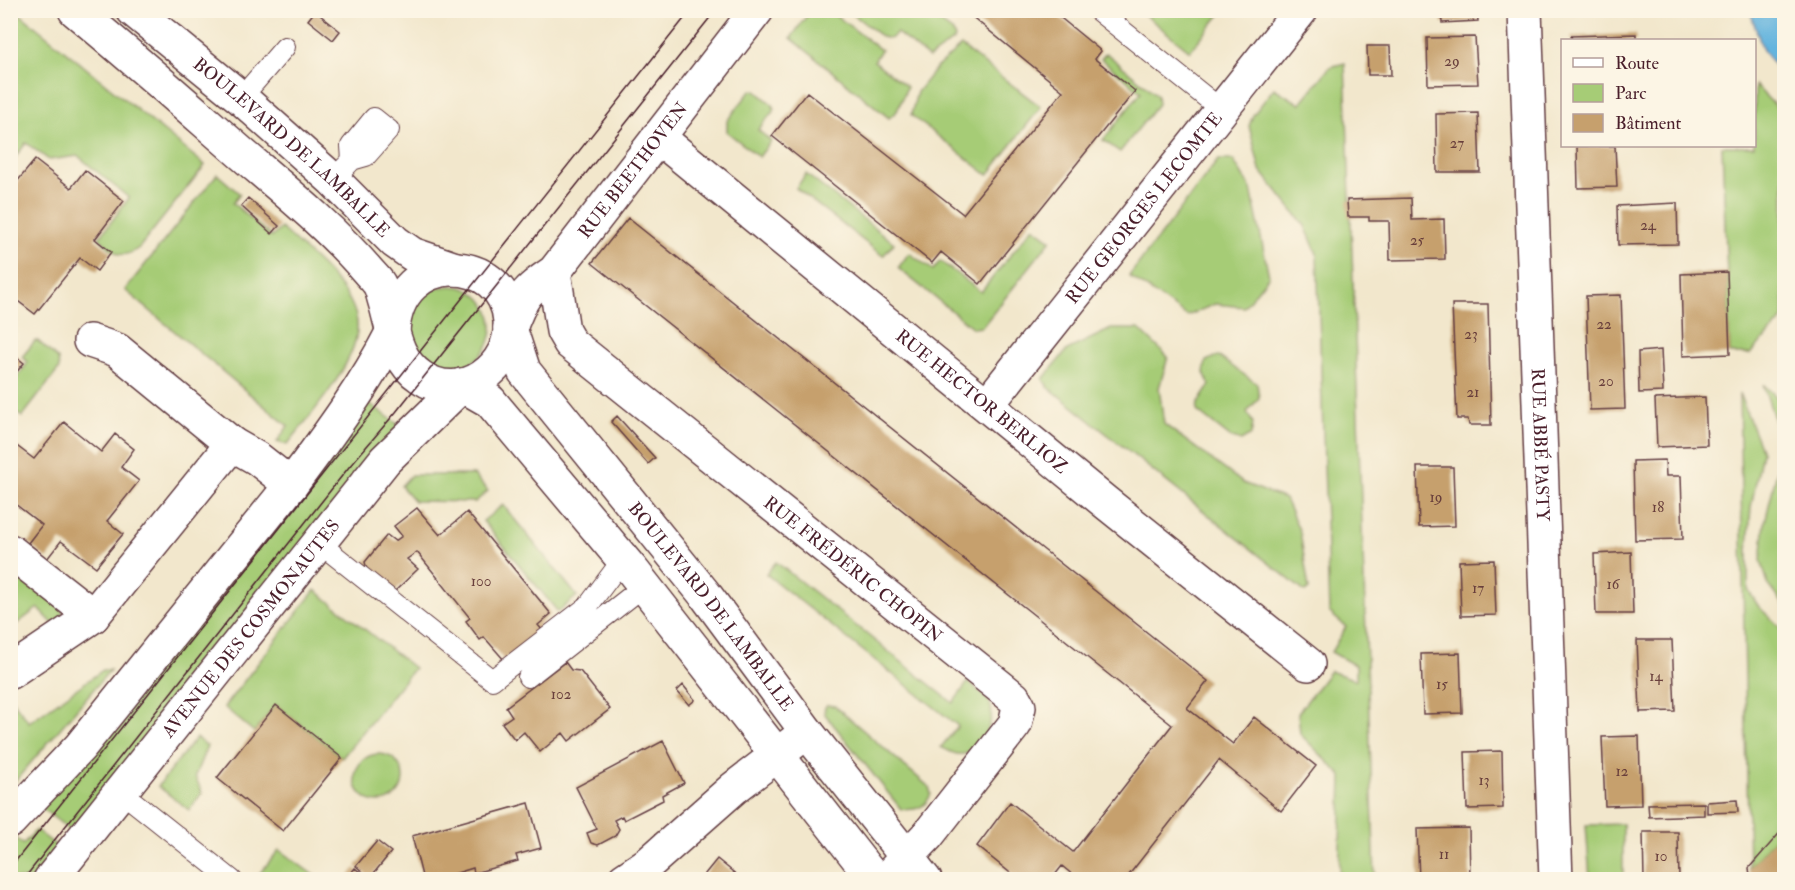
<svg xmlns="http://www.w3.org/2000/svg" width="1795" height="890" viewBox="0 0 1795 890" font-family="'IM FELL Double Pica',serif">
	<style>
		.green { fill: #a6cc76; stroke: #787650; stroke-width: 1.5 }
		.water { fill: #63b4de; stroke: #566a84; stroke-width: 1.5 }
		.building { fill: #c6a06d }
		.lines { fill: none; stroke-linecap: round; stroke-linejoin: round }
		.service-casing { stroke: #633d43; stroke-width: 22 }
		.minor-casing { stroke: #633d43; stroke-width: 36 }
		.tertiary-casing { stroke: #633d43; stroke-width: 36 }
		.service { stroke: #fff; stroke-width: 20 }
		.minor { stroke: #fff; stroke-width: 33 }
		.tertiary { stroke: #fff; stroke-width: 33 }
		.tram { stroke: #4a1f2b; stroke-width: 1.5 }
		.labels { text-anchor: middle; stroke-width: 6; stroke-linejoin: round; paint-order: stroke }
		.number-label { font-size: 15px; fill: #693f3c }
		.street-label { font-size: 18px; fill: #4a1f2b; stroke: #fcf5e5 }
	</style>
	<rect width="100%" height="100%" fill="#fcf5e5"/>
	<filter id="ink" filterUnits="userSpaceOnUse"><feTurbulence type="fractalNoise" baseFrequency=".0167" numOctaves="2"/><feDisplacementMap in="SourceGraphic" scale="12" xChannelSelector="R" yChannelSelector="G"/><feConvolveMatrix kernelMatrix="1 2 1 2 8 2 1 2 1" color-interpolation-filters="sRGB"/></filter>
	<filter id="wash" filterUnits="userSpaceOnUse"><feTurbulence type="fractalNoise" baseFrequency=".008" numOctaves="4" result="noise"/><feDisplacementMap in="SourceGraphic" scale="24" xChannelSelector="R" yChannelSelector="G"/><feGaussianBlur stdDeviation="1.35" result="paint"/><feColorMatrix in="noise" values="0 0 0 0 0 0 0 0 0 0 0 0 0 0 0 0 0 1.4 0 .05"/><feComposite in="paint" operator="in"/></filter>
	<g filter="url(#wash)">
		<rect width="100%" height="100%" fill="#f2e7cc"/>
		<path class="green" d="M15 10 205 165 139 248C119 262 114 251 99 238L129 198 78 156 49 160 26 143 11 163 10 11Z
			M810 11H830L881 50 874 61 907 87 897 111 889 118 791 38Z
			M849 11H925L953 32 955 39 929 58 897 33 890 39 882 37Z
			M1140 11H1223L1190 51Z
			M961 46 1041 107 988 175 911 115 917 92 937 67Z
			M1106 53 1157 95 1158 104 1120 152 1103 140 1141 92 1101 59Z
			M1345 63 1375 879H1339L1342 776 1300 734 1298 713 1330 671 1356 680V666L1331 652 1346 627 1329 612 1317 254 1305 226 1260 170 1249 126 1253 115 1274 88 1300 104 1330 67Z
			M1755 85 1784 115V318L1750 354H1730L1722 146H1754Z
			M751 90 756 91 773 105 774 110 758 130 771 141 759 157 727 132V121Z
			M1218 160H1233L1251 189 1269 276 1244 307 1215 304 1187 316 1129 276Z
			M217 174 240 194 233 203 272 237 281 228C304 250 334 273 350 301 356 312 359 325 356 337 349 372 309 417 287 445L277 442 288 426 125 290Z
			M806 174 894 243 883 256 796 188Z
			M1033 227 1051 240 982 327 973 328 898 268 909 253 933 270 940 261 981 292Z
			M410 327a41 41 0 1 1 82 0a41 41 0 1 1-82 0Z
			M1111 329H1139L1168 357 1159 388 1164 424 1243 483 1285 499 1300 532 1309 589 1305 592 1048 387 1043 379 1067 350Z
			M35 341H38L58 359 59 369 22 417 12 409 11 386 28 362 22 357Z
			M1218 356 1257 384 1259 398 1247 412 1253 423 1251 435 1241 441 1230 437 1197 411 1198 403 1210 385 1204 373 1206 361Z
			M1763 384 1784 404V605L1768 584 1761 560 1765 522 1783 446Z
			M1739 393 1762 452 1751 507 1748 547V590L1759 607 1784 631V828L1749 868Z
			M365 400 400 426 71 831 39 806Z
			M411 475H474L488 491 475 502 414 501 401 486Z
			M503 505 577 596 558 612 483 521Z
			M776 562 953 703 968 682C974 687 985 695 989 701 997 718 983 747 967 753 958 757 949 751 941 747L958 726 766 574Z
			M10 568 62 607 63 619 58 629 38 608 11 628Z
			M315 590 414 668 342 758 276 705 254 732 224 707Z
			M103 670H110L11 786V701L12 700 29 722Z
			M827 705 835 706 929 787 931 794C925 808 916 811 901 809L824 713 825 707Z
			M196 738 207 746 195 776 202 793 189 810 158 786Z
			M355 778a24 24 0 1 1 48 0a24 24 0 1 1-48 0Z
			M1623 824V879H1590L1586 825Z
			M36 830 58 847 32 879H11L10 839 12 836 23 844Z
			M279 850 319 879H255Z"/>
		<path class="water" d="M1750 11H1784V78L1763 50Z"/>
		<g id="blocks">
			<path class="building" d="M964 10H1051L1101 51 1095 59 1135 91 980 284 941 252 932 263 772 136 807 92 963 214 1063 91Z
				M1441 10H1477L1478 21 1442 23Z
				M315 11 340 31 333 40 308 20Z
				M1636 34V40H1572L1571 36Z
				M1475 37 1478 84 1428 85 1427 38Z
				M1367 46H1390L1391 75H1368Z
				M1478 113 1480 172H1437L1436 114Z
				M1577 146H1615L1617 187 1578 188Z
				M35 160 71 188 85 170 124 201 95 239 111 252 97 271 80 258 35 314 15 299 10 304V190Z
				M248 198 279 226 272 234 241 206Z
				M1411 198 1412 220 1444 219 1445 259 1390 260 1389 221H1369V217H1348L1347 200Z
				M1677 203 1678 244 1618 245 1617 206Z
				M628 218 1208 681 1187 708 1233 744 1254 717 1316 766 1281 811 1219 760 1125 880H1079L1062 866 1051 880H1019L977 846 1010 802 1073 852 1172 725 592 263Z
				M1727 272 1730 354 1683 356 1681 274Z
				M1621 295 1625 409 1590 410 1586 296Z
				M1452 304H1488L1491 425H1469L1468 419H1457Z
				M1661 350 1663 392 1639 393 1638 352Z
				M10 352 24 363 10 380Z
				M1705 397 1707 445 1657 447 1655 399Z
				M617 416 655 458 648 464 611 422Z
				M64 422 101 452 115 434 134 449 121 467 139 481 107 521 123 534 96 567 61 541 47 559 28 543 42 525 10 500V441L34 459Z
				M1665 460 1666 476H1681L1683 539 1635 540 1633 461Z
				M1417 467H1453L1455 526 1419 527Z
				M417 508 440 535 467 512 551 614 538 625 543 631 505 661 484 637 480 640 466 621 470 618 417 552 407 559 418 569 395 591 367 570 365 562 387 535 395 541 402 536 394 526Z
				M1631 552 1633 614H1596L1594 554Z
				M1494 560 1496 615 1461 616 1459 561Z
				M1637 640H1672L1675 711 1640 712Z
				M1460 653 1462 713 1423 714 1421 654Z
				M565 662 571 670 580 671 610 709 569 741 563 733 540 752 524 732 515 740 502 723 512 716 506 707Z
				M683 685 695 700 689 705 677 691Z
				M276 705 342 758 283 831 217 778Z
				M1639 736 1641 805 1605 806 1602 737Z
				M663 741 684 783 662 795 663 800 624 820 622 816 614 820 619 829 615 836 598 845 591 843 587 833 597 829 576 787Z
				M1502 751 1503 808 1467 809 1465 752Z
				M1737 800 1738 812 1707 813V802Z
				M529 803 541 848 516 855 518 861 474 873 473 868 434 880H423L412 836Z
				M1704 803V815L1649 817 1648 804Z
				M1469 828 1470 880H1419L1417 829Z
				M1784 828V876L1781 880H1754L1750 876 1749 868Z
				M1643 832H1678L1679 880H1644Z
				M377 841 391 852 370 878 356 866Z
				M717 859 743 880H700Z
				M355 868 369 880H345Z"/>
		</g>
	</g>
	<g filter="url(#ink)">
		<use href="#blocks" fill-opacity="0" stroke="#633d43" stroke-width="1.5"/>
		<g class="lines">
			<defs>
				<path id="service" d="M1097 10 1223 111
					M241 98 285 47
					M333 180 352 160 366 156 389 130 374 118 351 146 352 160
					M319 543 492 680 588 606 623 559
					M528 677 644 586
					M120 791 232 880"/>
				<g id="minor">
					<path id="s1" d="M1525 10 1556 880"/>
					<path id="s2" d="M658 137 1105 502 1308 664"/>
					<path id="s3" d="M554 272 563 331 570 343 1014 698 1019 707 1015 724 928 835 885 880"/>
					<path id="s4" d="M510 328C523 295 524 292 554 272L757 10"/>
					<path id="s5" d="M987 405 1301 10"/>
					<path d="M232 444 258 459 291 485"/>
					<path d="M10 551 93 616"/>
					<path d="M10 672 93 616 232 444 117 350 90 341"/>
					<path d="M10 821 80 747 291 485C328 436 365 386 393 331"/>
					<path id="s6" d="M50 880 385 460 462 385"/>
					<path d="M624 880 649 863 734 788 807 732"/>
				</g>
				<g id="tertiary">
					<path d="M75 10C132 57 186 105 241 153 284 190 330 227 367 270 371 275 376 279 379 284 382 289 383 296 385 302 393 329 395 360 421 377 462 405 514 367 510 321 505 252 398 248 393 331"/>
					<path id="s7" d="M133 10 241 98 333 180 395 242 412 254 456 269"/>
					<path id="s8" d="M510 328 524 371 707 597 807 732 925 880"/>
					<path d="M462 385 490 401 632 570 875 880"/>
				</g>
			</defs>
			<use href="#service" class="service-casing"/>
			<use href="#minor" class="minor-casing"/>
			<use href="#tertiary" class="tertiary-casing"/>
			<use href="#service" class="service"/>
			<use href="#minor" class="minor"/>
			<use href="#tertiary" class="tertiary"/>
			<path class="tram" d="M10 868 691 10
				M23 880 349 467 396 412 716 10"/>
		</g>
	</g>
	<g class="labels">
		<g class="number-label">
			<text x="1452" y="66">29</text>
			<text x="1457" y="148">27</text>
			<text x="1648" y="230">24</text>
			<text x="1417" y="245">25</text>
			<text x="1604" y="329">22</text>
			<text x="1471" y="339">23</text>
			<text x="1606" y="386">20</text>
			<text x="1473" y="397">21</text>
			<text x="1436" y="502">19</text>
			<text x="1658" y="512">18</text>
			<text x="481" y="586">100</text>
			<text x="1613" y="589">16</text>
			<text x="1478" y="593">17</text>
			<text x="1656" y="681">14</text>
			<text x="1442" y="689">15</text>
			<text x="561" y="699">102</text>
			<text x="1622" y="776">12</text>
			<text x="1484" y="785">13</text>
			<text x="1444" y="859">11</text>
			<text x="1661" y="861">10</text>
		</g>
		<g class="street-label">
			<text dy="6" stroke="none"><textPath href="#s7" startOffset="210">BOULEVARD DE LAMBALLE</textPath></text>
			<text dy="6" stroke="none"><textPath href="#s4" startOffset="202">RUE BEETHOVEN</textPath></text>
			<text dy="6" stroke="none"><textPath href="#s5" startOffset="252">RUE GEORGES LECOMTE</textPath></text>
			<text dy="6" stroke="none"><textPath href="#s2" startOffset="418">RUE HECTOR BERLIOZ</textPath></text>
			<text dy="6" stroke="none"><textPath href="#s1" startOffset="435">RUE ABBÉ PASTY</textPath></text>
			<text dy="6" stroke="none"><textPath href="#s3" startOffset="436">RUE FRÉDÉRIC CHOPIN</textPath></text>
			<text dy="6" stroke="none"><textPath href="#s8" startOffset="346">BOULEVARD DE LAMBALLE</textPath></text>
			<text dy="6" stroke="none"><textPath href="#s6" startOffset="322">AVENUE DES COSMONAUTES</textPath></text>
		</g>
	</g>
	<rect width="1795" height="890" fill="none" stroke="#fcf5e5" stroke-width="36"/>
	<rect x="1561" y="39" width="195" height="108" fill="#fcf5e5" stroke="#b59f9b" stroke-width="1.5"/>
	<rect x="1573" y="58" width="30" height="9" fill="#ffffff" stroke="#b59f9b" stroke-width="1.5"/>
	<text x="1615" y="69" font-size="18" fill="#4a1f2b">Route</text>
	<rect x="1573" y="84" width="30" height="18" fill="#a6cc76" stroke="#b59f9b" stroke-width="1.5"/>
	<text x="1615" y="99" font-size="18" fill="#4a1f2b">Parc</text>
	<rect x="1573" y="114" width="30" height="18" fill="#c6a06d" stroke="#b59f9b" stroke-width="1.5"/>
	<text x="1615" y="129" font-size="18" fill="#4a1f2b">Bâtiment</text>
</svg>
